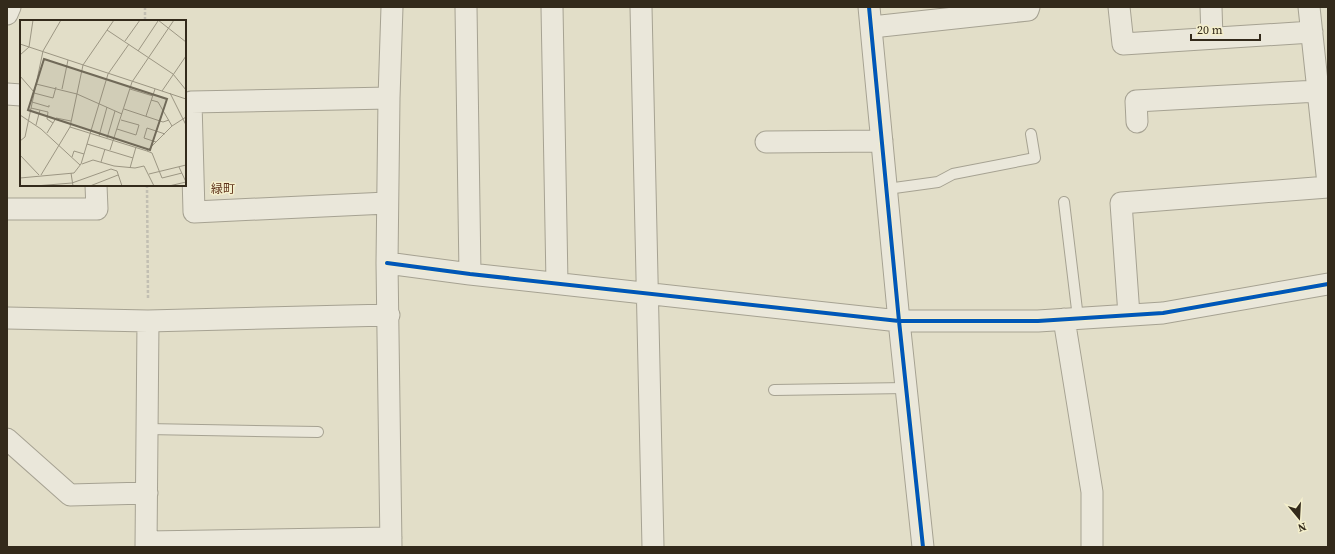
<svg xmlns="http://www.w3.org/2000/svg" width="1335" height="554" viewBox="0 0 1335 554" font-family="'Source Serif 4','Noto Sans JP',serif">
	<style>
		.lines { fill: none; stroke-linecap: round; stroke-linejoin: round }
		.lane-casing { stroke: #a6a292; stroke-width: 12 }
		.street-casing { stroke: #a6a292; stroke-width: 23 }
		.path { stroke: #c2bfb2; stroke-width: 2.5; stroke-dasharray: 3 2; stroke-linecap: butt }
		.lane { stroke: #eae7da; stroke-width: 10 }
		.street { stroke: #eae7da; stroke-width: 21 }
		.cycleway-casing { stroke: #f4efcc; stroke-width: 6 }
		.cycleway { stroke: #0057b8; stroke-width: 4 }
		.labels { text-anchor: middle; stroke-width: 3; stroke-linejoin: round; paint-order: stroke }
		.neighbourhood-label { font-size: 12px; fill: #5f331b; stroke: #f4efcc }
		.inset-road { fill: none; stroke: #9c9683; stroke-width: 1 }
		.view { fill: #706958; fill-opacity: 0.15; stroke: #706958; stroke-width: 2 }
		.inset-edge { fill: none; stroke: #332a1b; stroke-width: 2 }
	</style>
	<rect width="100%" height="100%" fill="#e2dec8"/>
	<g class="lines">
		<defs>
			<path id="lane" d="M887 189 938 182 953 174 1035 158 1031 134
				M1064 202 1078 318
				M774 390 906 388
				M147 429 318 432"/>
			<path id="street" d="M466 7 470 274
				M552 7 557 283
				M641 7 653 547
				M869 7 899 321 923 547
				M1119 7 1123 44 1312 32
				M1211 7 1212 38
				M1309 7 1328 184
				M7 14 10 7
				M872 27 1028 10 1029 7
				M7 94 21 95
				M1137 122 1136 101 1318 91
				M766 142 882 141
				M387 203 194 212 191 102 389 98
				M7 209H97L96 185
				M387 263 470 274 899 321H1038L1163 313 1328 284
				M1129 315 1121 203 1328 187
				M7 318 148 321 389 315
				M1064 319 1092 492V547
				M7 439 70 495 147 493
				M147 542 391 538
				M146 547 148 321
				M391 547 387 263 389 98 392 7"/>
		</defs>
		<use href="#lane" class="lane-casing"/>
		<use href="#street" class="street-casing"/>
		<path class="path" d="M145 7V21
			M147 185 148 298"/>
		<use href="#lane" class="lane"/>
		<use href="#street" class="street"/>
		<defs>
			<path id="cycleway" d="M869 7 899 321 923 547
				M387 263 470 274 899 321H1038L1163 313 1328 284"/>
		</defs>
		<use href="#cycleway" class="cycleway-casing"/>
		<use href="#cycleway" class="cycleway"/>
	</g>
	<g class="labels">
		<g class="neighbourhood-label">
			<text x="223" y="193">緑町</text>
		</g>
	</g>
	<g transform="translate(20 20)">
		<rect width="166" height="166" fill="#e2dec8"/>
		<path class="inset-road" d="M138 0 166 22M87 10 153 54 166 70M105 21 120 0M0 24 166 79M118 31 138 1M0 35 9 27 13 0M0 56 14 72M16 64 57 74 102 94M42 69 48 40M110 69 133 76M142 71 166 36M14 73 33 78 36 67M150 73 166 105M131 80 138 82 152 106M12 82 29 87V85M11 88 28 92 27 99 33 103M104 89 143 102 149 100M0 95 21 109 60 145M126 96 135 69M16 105 20 90M50 107 127 131 152 106 166 97M97 109 116 115 119 105 101 100M27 113 36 98 51 101M79 116 87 87M87 118 95 91M0 121 5 117 23 31 41 0M136 122 124 118 127 108 145 114M67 124 113 138M90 130 112 62 154 0M127 131 132 133 142 158 162 153M0 135 19 155M52 137 54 131 64 134M81 142 85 129M62 144 73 140 94 146 115 148 124 146 134 166M159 147 166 162M110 148 116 127M51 153 53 166M129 154 166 145M21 155 50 107 63 45 94 0M0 158 54 153 61 144 88 54 109 24M15 166 52 163 91 149 97 151 102 166M70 166 98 155M149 166 166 162"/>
		<path class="view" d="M24 39 147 79 130 130 8 90Z"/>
		<rect width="166" height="166" class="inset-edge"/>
	</g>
	<rect width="1335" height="554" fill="none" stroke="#332a1b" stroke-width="16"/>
	<g transform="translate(1299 518) rotate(162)" stroke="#f4efcc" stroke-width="3" paint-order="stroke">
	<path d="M0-3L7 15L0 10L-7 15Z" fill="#332a1b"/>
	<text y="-6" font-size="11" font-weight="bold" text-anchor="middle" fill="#332a1b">N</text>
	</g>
	<path d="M1191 34v6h69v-6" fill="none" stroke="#332a1b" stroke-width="2"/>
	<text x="1197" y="34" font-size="12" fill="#332a1b" stroke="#f4efcc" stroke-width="3" paint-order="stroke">20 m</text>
</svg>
